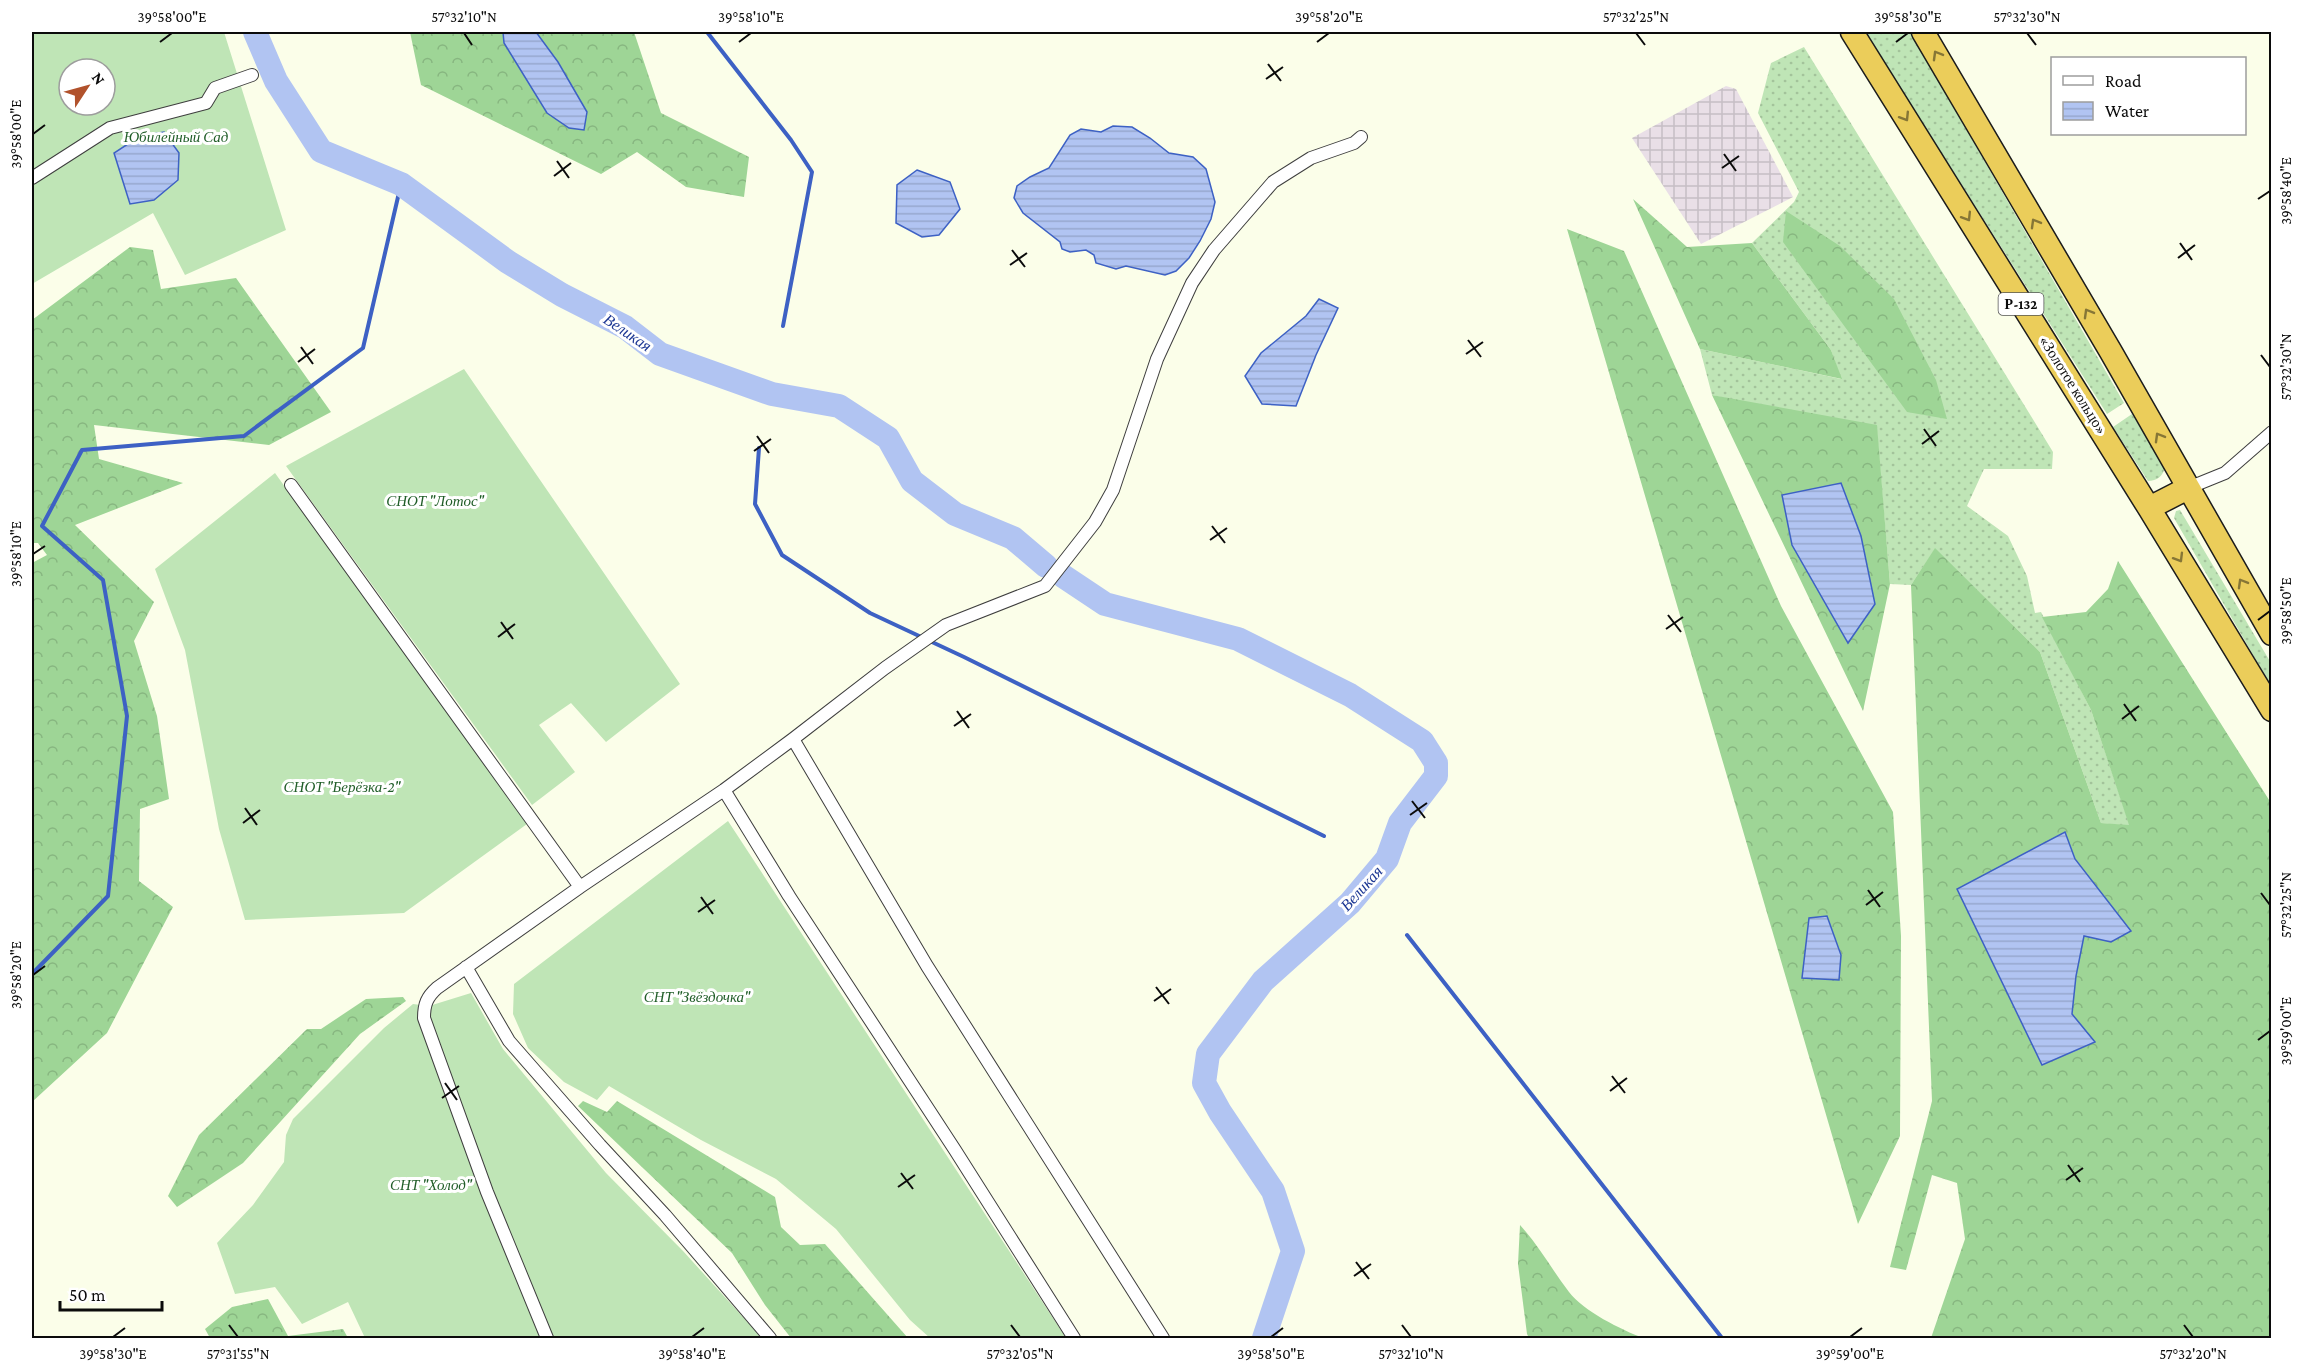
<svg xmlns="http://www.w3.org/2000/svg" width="2303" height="1370" viewBox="0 0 2303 1370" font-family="'Crimson Pro',serif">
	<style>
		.industrial { fill: url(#industrial-grid) }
		.grass { fill: url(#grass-dots) }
		.forest { fill: url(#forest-crowns) }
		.garden { fill: #bfe5b6; fill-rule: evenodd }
		.water { fill: url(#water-rules); stroke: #3d61c4; stroke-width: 1.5 }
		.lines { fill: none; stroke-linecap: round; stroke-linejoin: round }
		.stream { stroke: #3d61c4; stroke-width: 4 }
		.river { stroke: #b1c4f2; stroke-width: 24 }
		.street-casing { stroke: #3e3e3e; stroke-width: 14 }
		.highway-casing { stroke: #1c1c1c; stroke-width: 25 }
		.street { stroke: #fff; stroke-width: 12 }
		.highway { stroke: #ebcd5a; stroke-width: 22 }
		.oneway { stroke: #867636 }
		.ticks { fill: none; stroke: #0b0b0b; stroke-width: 2 }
		.labels { text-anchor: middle; stroke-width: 6; stroke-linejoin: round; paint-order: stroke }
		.shield { fill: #fff; stroke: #545454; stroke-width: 1.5 }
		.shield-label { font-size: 14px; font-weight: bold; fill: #0b0b0b }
		.park-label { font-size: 15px; font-style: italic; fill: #205d28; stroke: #fff }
		.street-label { font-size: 15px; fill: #0b0b0b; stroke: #fff }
		.water-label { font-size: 16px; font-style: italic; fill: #1d3894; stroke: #fff }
		.neatline { fill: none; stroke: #0b0b0b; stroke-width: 2 }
		.ticks-label { font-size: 15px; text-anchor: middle; fill: #0b0b0b }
	</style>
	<defs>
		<pattern id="industrial-grid" width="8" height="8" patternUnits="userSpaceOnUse" patternTransform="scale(1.5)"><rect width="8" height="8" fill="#e9dfe7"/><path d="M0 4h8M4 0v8" fill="none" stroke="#c6bec5"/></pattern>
		<pattern id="grass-dots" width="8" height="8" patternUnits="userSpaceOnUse" patternTransform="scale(1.5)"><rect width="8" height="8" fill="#bfe5b6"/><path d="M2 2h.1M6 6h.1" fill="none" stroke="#a3c39b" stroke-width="1.8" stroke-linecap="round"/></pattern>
		<pattern id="forest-crowns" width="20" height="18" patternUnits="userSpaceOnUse" patternTransform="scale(1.5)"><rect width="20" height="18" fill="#9ed596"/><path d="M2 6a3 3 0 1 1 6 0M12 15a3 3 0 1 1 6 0" fill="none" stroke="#87b680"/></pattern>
		<pattern id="water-rules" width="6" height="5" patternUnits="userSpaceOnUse" patternTransform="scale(1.5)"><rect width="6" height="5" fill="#b1c4f2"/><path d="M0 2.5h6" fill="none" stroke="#97a7ce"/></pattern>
	</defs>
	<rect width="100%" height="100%" fill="#fbfee9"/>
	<path class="industrial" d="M1726 86 1736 89 1793 197 1701 244 1632 138Z"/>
	<path class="grass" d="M1865 32H1910L2124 403 2107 414Z
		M1804 47 2053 452 2052 469H1984L1967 506 2008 536 2027 576 2035 613 2041 612 2091 710 2130 826 2101 823 2040 652 1935 549 1911 585 1890 584 1877 432 1712 395 1700 349 1841 379 1831 350 1752 243 1794 202 1799 192 1758 113 1771 63Z
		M2132 414 2165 467C2163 476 2157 481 2148 481L2113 427Z
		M2180 510 2271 663V686L2174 518 2176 511Z"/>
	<path class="forest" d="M410 32H503L504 43 584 130 587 112 558 62 536 32H634L661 113 749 157 744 197 686 187 637 152 601 174 421 85Z
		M1633 199 1687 247 1752 243 1831 350 1842 379 1700 349Z
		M1786 211 1840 246 1894 299 1936 380 1947 419 1907 412 1783 242Z
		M1567 229 1624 251 1781 606 1893 812 1901 936 1900 1136 1858 1224Z
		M130 247 153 250 161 289 236 278 331 412 269 445 94 425 99 459 183 483 75 525 154 602 134 641 157 716 169 799 140 809 139 881 173 907 107 1033 32 1102V563L47 555 38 543H32V320Z
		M1712 395 1877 425 1890 584 1863 711Z
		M1935 548 2040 652 2101 823 2129 825 2091 710 2042 617 2086 612 2108 589 2118 561 2271 803V1338H1931L1965 1239 1957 1183 1932 1175 1906 1270 1890 1267 1932 1101 1911 585Z
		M403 997 406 1001 360 1034 243 1163 177 1207 168 1196 199 1135 307 1029H321L366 999Z
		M583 1101 607 1112 617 1101 775 1197 781 1227 800 1245 825 1244 908 1338H791L765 1305 732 1253 578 1106Z
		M1520 1225C1540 1247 1552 1270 1569 1292 1583 1311 1622 1330 1643 1338H1529L1527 1334 1518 1264Z
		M268 1299 288 1336 343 1329 348 1338H210L205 1329 232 1307Z"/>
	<path class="garden" d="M32 32H224L286 230 185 275 153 213 32 284ZM69 69H105V105H69Z
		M464 369 680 684 606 742 571 703 539 725 575 772 532 805 286 466Z
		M275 473 527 824 404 913 245 920 219 829 185 650 155 569Z
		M728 821 1066 1338H930L910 1320 836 1229 776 1179 701 1140 609 1086 597 1100 564 1082 528 1048 513 1014 514 984Z
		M471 993 503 1049 606 1173 683 1251 762 1338H365L348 1302 302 1324 275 1287 235 1294 217 1243 253 1205 284 1162 286 1135 293 1119 384 1028 413 1004 429 1006Z"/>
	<path class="water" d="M503 32H536L558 62 587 112 584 130 569 128 547 113 504 43Z
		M1113 126 1132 127 1150 138 1169 153 1193 157 1206 169 1215 202 1211 219 1200 241 1189 258 1176 271 1165 275 1126 266 1116 269 1096 263 1094 255 1086 250 1070 252 1062 249 1060 242 1023 213 1014 198 1017 186 1030 177 1049 168 1070 135 1081 129 1101 132Z
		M164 132 179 153 178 180 154 200 130 204 114 153 140 136Z
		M917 170 950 182 960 209 939 235 922 237 896 223 897 185Z
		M1319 299 1338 308 1316 355 1296 406 1262 404 1245 376 1261 353 1306 316Z
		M1841 483 1861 536 1875 604 1848 643 1792 545 1782 495Z
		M2065 832 2075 859 2131 931 2111 942 2084 936 2076 976 2072 1014 2095 1042 2042 1065 1957 889Z
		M1827 916 1841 955 1839 980 1802 978 1809 918Z"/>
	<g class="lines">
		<path class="stream" d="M707 32 791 140 812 172 783 326
			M759 448 755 504 782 555 870 613 964 657 1324 836
			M1407 935 1722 1338
			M32 974 108 896 127 716 103 580 42 526 82 450 244 436 363 348 401 184"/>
		<path class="river" d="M255 32 276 81 321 151 401 184 508 262 562 295 625 327 660 354 772 394 839 406 888 438 912 481 955 514 1013 538 1046 566
			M1063 576 1105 604 1238 639 1350 695 1422 741 1436 763V776L1400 823 1387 859 1350 903 1263 981 1208 1054 1204 1083 1220 1112 1273 1191 1293 1251 1264 1338"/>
		<defs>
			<path id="street" d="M32 178 110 128 206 103 215 88 252 75
				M291 485 580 887
				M2188 488 2225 473 2272 432
				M793 739 927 966 1163 1338
				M724 790 789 896 955 1150 1074 1338
				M466 967 509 1041 600 1145 665 1215 770 1338
				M547 1338 487 1192 424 1018C424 1004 427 997 437 988L580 887 724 790 793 739 885 668 946 625 1045 586 1095 522 1113 490 1157 359 1192 283 1214 250 1273 182 1311 158 1354 143 1361 137"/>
			<path id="highway" d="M1852 32 2149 508 2272 710
				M1923 32 2111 352 2272 634
				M2149 508 2188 488"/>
		</defs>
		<use href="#street" class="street-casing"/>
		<use href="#highway" class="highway-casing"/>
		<use href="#street" class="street"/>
		<use href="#highway" class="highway"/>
	</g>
	<defs><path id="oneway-chevron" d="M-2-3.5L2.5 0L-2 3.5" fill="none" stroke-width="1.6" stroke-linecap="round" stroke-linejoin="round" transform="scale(1.5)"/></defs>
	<g class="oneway">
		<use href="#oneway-chevron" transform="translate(1937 55) rotate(-120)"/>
		<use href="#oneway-chevron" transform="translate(1905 117) rotate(58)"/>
		<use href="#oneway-chevron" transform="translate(1967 217) rotate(58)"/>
		<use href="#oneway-chevron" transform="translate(2035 223) rotate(-120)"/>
		<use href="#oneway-chevron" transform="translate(2088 313) rotate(-120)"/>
		<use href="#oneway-chevron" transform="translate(2159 437) rotate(-120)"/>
		<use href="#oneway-chevron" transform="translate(2179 558) rotate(59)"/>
		<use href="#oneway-chevron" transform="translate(2242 583) rotate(-120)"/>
	</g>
	<path class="ticks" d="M464 33 472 45M1636 33 1645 45M2027 33 2036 45M160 42 172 33M739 42 751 33M1317 42 1329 33M1896 42 1908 33M1268 64 1281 81M1266 79 1283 67M33 134 45 125M1724 154 1736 171M557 161 569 178M1722 168 1739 156M554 176 571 163M2258 199 2270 191M2180 243 2192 260M1012 250 1025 267M2178 258 2195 245M1010 265 1027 253M1468 340 1481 357M301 347 313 364M1466 354 1483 342M2261 355 2270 367M298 362 315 349M1924 429 1936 446M757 436 769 453M1922 444 1939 431M754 451 771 439M1212 526 1225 543M1210 540 1227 528M33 554 45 546M1668 615 1681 632M2258 620 2270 611M501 622 513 639M1666 629 1683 617M498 637 515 624M2124 704 2136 721M957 711 969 728M2122 719 2139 706M954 726 971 714M1412 801 1425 818M245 808 257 825M1410 815 1427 803M243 823 260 810M1868 890 1880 907M2261 893 2270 905M701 897 713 914M1866 905 1883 892M698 912 715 900M33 975 45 966M1156 987 1169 1004M1154 1001 1171 989M2258 1040 2270 1031M1612 1076 1625 1093M445 1083 457 1100M1610 1091 1627 1078M442 1098 459 1086M2068 1165 2080 1182M901 1173 913 1189M2066 1180 2083 1168M898 1187 915 1175M1356 1262 1369 1279M1354 1276 1371 1264M229 1325 238 1337M1011 1325 1020 1337M1402 1325 1411 1337M2184 1325 2193 1337M113 1337 125 1328M692 1337 704 1328M1271 1337 1283 1328M1850 1337 1862 1328"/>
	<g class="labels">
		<rect class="shield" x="1998.5" y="293" width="45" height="22" rx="4.5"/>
		<g class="shield-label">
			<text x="2021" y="309">Р-132</text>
		</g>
		<g class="park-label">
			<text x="176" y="142">Юбилейный Сад</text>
			<text x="435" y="506">СНОТ "Лотос"</text>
			<text x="342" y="792">СНОТ "Берёзка-2"</text>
			<text x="697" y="1002">СНТ "Звёздочка"</text>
			<text x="431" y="1190">СНТ "Холод"</text>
		</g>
		<g class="street-label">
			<text transform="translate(2073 385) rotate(58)" y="5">«Золотое кольцо»</text>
		</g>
		<g class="water-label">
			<text transform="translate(628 332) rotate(34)" y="6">Великая</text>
			<text transform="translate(1361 888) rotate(-48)" y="6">Великая</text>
		</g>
	</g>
	<rect width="2303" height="1370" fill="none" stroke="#ffffff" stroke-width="66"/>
	<rect x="2051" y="57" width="195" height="78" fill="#ffffff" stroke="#9d9d9d" stroke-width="1.5"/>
	<rect x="2063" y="76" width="30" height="9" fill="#ffffff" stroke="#9d9d9d" stroke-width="1.5"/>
	<text x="2105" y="87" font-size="18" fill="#0b0b0b">Road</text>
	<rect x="2063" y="102" width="30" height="18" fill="url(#water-rules)" stroke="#9d9d9d" stroke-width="1.5"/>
	<text x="2105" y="117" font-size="18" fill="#0b0b0b">Water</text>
	<g transform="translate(87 87) rotate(54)"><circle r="28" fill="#ffffff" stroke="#9d9d9d" stroke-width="1.5"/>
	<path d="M0-4.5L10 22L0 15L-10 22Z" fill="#b1522c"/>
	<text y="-9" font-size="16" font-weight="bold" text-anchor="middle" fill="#0b0b0b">N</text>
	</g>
	<path d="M60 1301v9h102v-9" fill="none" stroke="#0b0b0b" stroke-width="3"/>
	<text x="69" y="1301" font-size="18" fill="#0b0b0b" stroke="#ffffff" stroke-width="4.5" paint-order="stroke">50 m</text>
	<rect x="33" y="33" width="2237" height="1304" class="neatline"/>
	<g class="ticks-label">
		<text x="172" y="22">39°58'00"E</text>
		<text x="464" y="22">57°32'10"N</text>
		<text x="751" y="22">39°58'10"E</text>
		<text x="1329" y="22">39°58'20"E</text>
		<text x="1636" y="22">57°32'25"N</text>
		<text x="1908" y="22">39°58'30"E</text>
		<text x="2027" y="22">57°32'30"N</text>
		<text transform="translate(16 134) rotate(-90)" y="5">39°58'00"E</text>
		<text transform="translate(2286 191) rotate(-90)" y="5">39°58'40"E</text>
		<text transform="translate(2286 367) rotate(-90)" y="5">57°32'30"N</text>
		<text transform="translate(16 554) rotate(-90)" y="5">39°58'10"E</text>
		<text transform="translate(2286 611) rotate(-90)" y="5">39°58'50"E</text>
		<text transform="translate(2286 905) rotate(-90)" y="5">57°32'25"N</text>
		<text transform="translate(16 975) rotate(-90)" y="5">39°58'20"E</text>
		<text transform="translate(2286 1031) rotate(-90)" y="5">39°59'00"E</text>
		<text x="113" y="1359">39°58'30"E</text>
		<text x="238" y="1359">57°31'55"N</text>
		<text x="692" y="1359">39°58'40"E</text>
		<text x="1020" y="1359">57°32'05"N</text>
		<text x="1271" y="1359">39°58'50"E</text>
		<text x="1411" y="1359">57°32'10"N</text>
		<text x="1850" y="1359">39°59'00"E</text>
		<text x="2193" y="1359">57°32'20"N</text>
	</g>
</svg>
